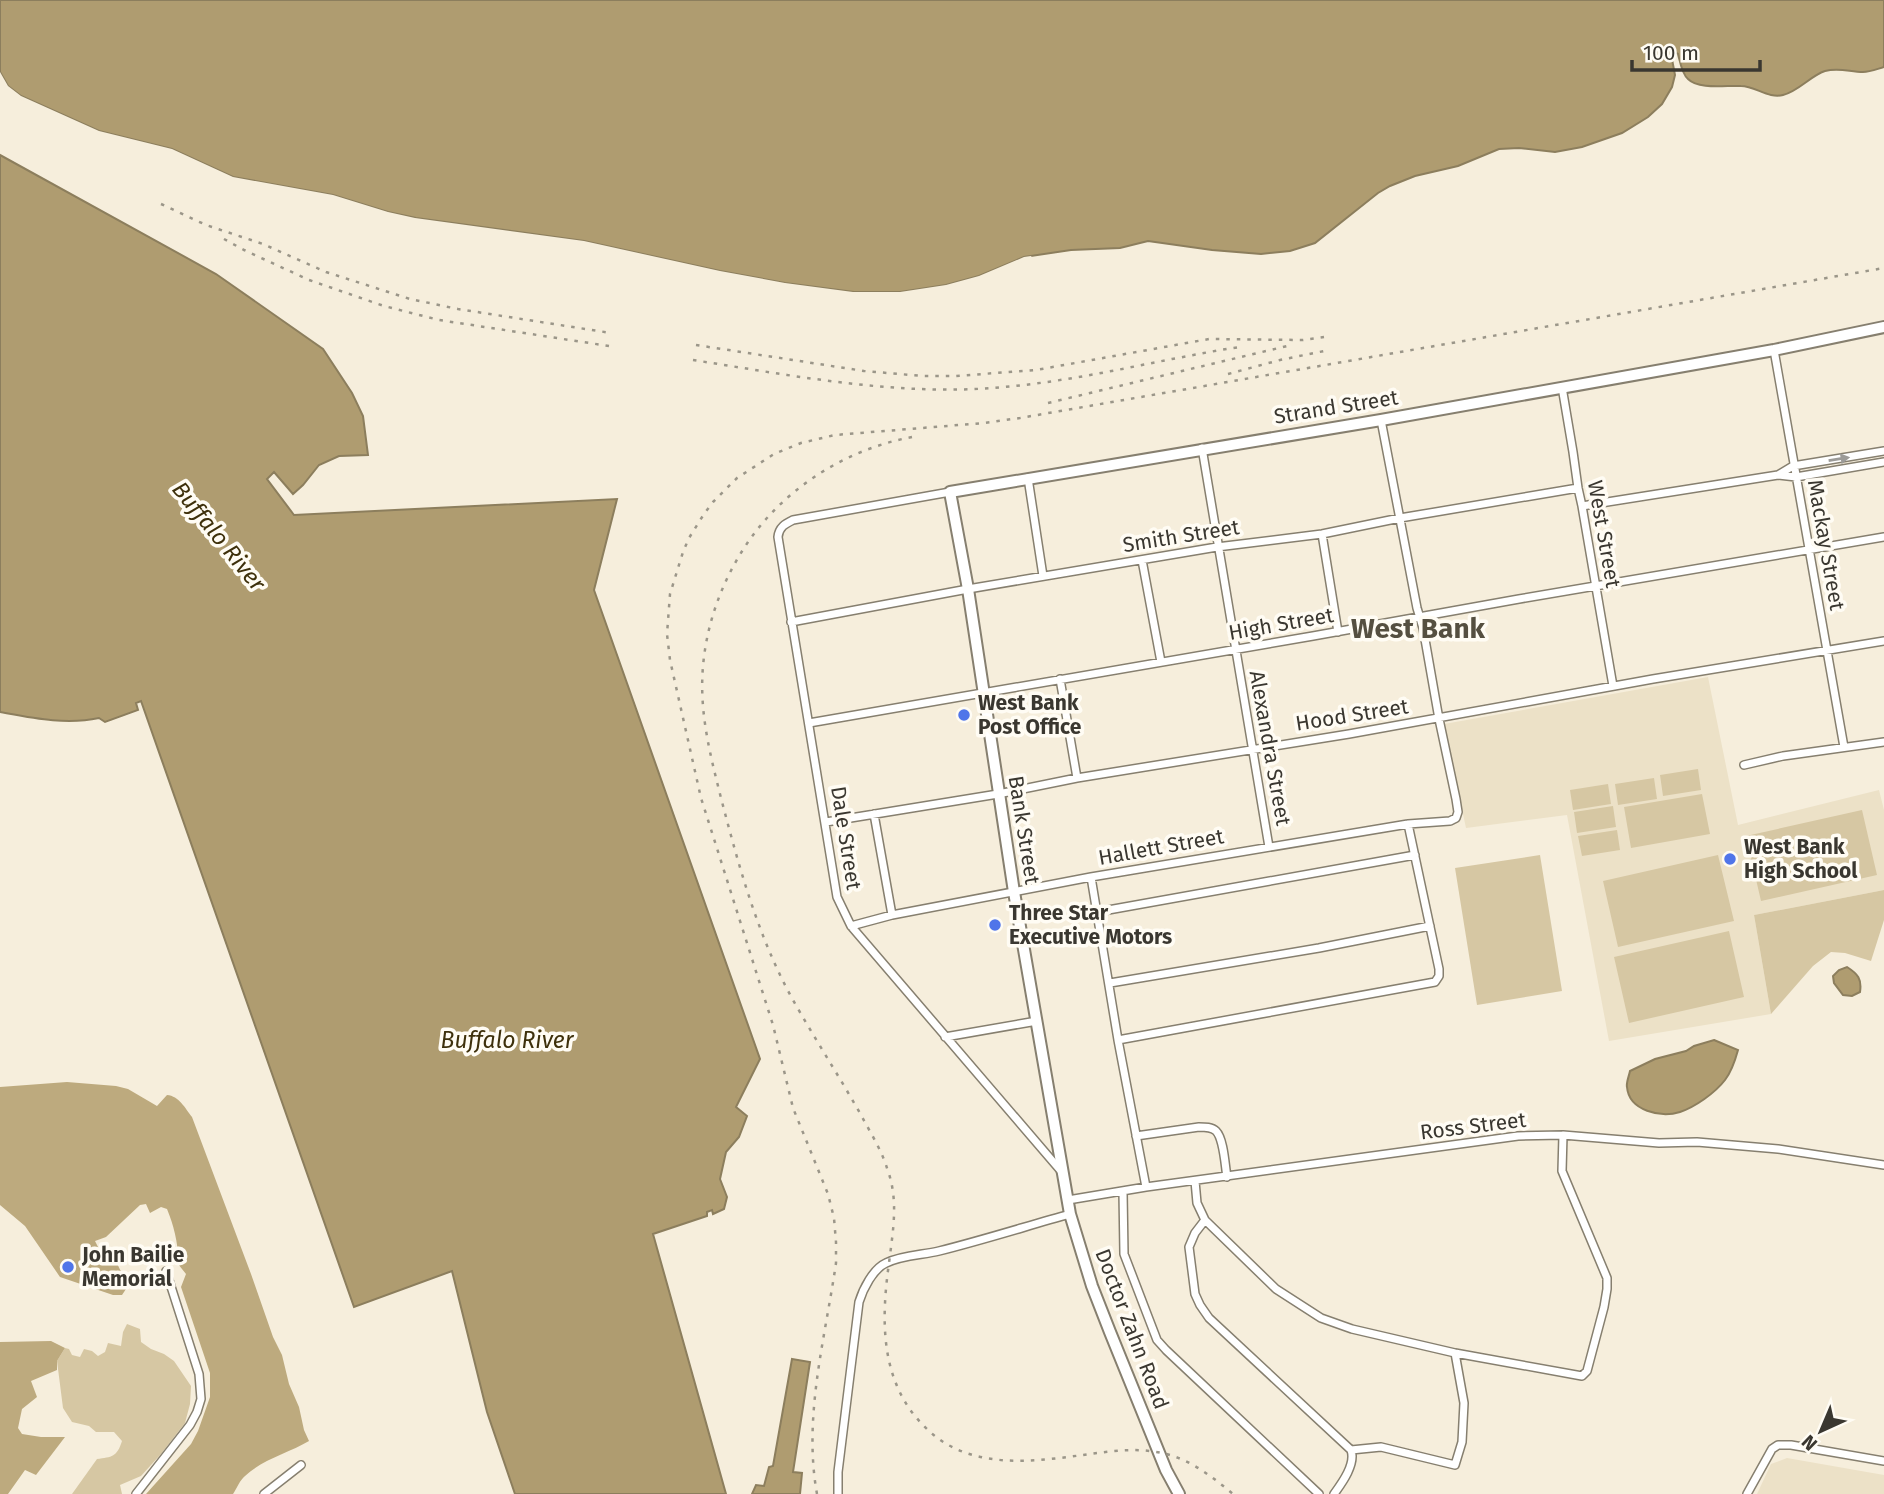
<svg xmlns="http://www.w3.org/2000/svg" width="1884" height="1494" viewBox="0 0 1884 1494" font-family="'Fira Sans',sans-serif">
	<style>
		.built { fill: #ece1c7 }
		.green { fill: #d6c7a3 }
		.forest { fill: #bdaa7e }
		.water { fill: #af9c70; stroke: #8c7e5d; stroke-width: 2 }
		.pier { fill: #f6eedc }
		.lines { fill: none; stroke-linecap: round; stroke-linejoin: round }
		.street-casing { stroke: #867f6f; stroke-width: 10 }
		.secondary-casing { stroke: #867f6f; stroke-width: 14 }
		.street { stroke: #fff; stroke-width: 7 }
		.secondary { stroke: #fff; stroke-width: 10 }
		.rail { stroke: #9b9689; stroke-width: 2.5; stroke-dasharray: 3.5 7; stroke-linecap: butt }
		.oneway { fill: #9c9b98 }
		.poi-dot { fill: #5075e9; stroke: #fffcf4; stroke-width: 2.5 }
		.labels { text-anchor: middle; stroke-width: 7; stroke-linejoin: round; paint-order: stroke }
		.street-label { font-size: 21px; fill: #3a3730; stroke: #fffcf4 }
		.poi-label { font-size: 21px; font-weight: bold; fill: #3a3730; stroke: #fffcf4; text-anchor: start }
		.water-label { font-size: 23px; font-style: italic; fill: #3e300b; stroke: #fffcf4 }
		.district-label { font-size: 28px; font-weight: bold; fill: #554f40; stroke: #fffcf4 }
	</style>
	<rect width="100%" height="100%" fill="#f6eedc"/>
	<path class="built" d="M1708 677 1738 825 1879 790 1884 810V890L1754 915 1771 1014 1609 1041 1567 815 1466 828 1444 724Z
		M1787 1458 1884 1475V1494H1757L1771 1464Z"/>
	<path class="green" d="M1698 769 1701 790 1663 796 1660 775Z
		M1654 778 1657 799 1618 805 1615 784Z
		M1608 784 1611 804 1573 810 1570 790Z
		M1702 794 1710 834 1631 848 1624 807Z
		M1613 806 1616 827 1577 833 1574 812Z
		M1862 810 1877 875 1761 901 1746 836Z
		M1617 830 1620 850 1582 856 1578 836Z
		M1540 855 1562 991 1477 1005 1455 868Z
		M1718 855 1734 921 1618 947 1603 881Z
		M1884 890V920L1871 961 1845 953 1831 952 1813 966 1771 1014 1754 915Z
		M1729 931 1744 997 1629 1023 1614 957Z
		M127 1324 140 1329 141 1342 151 1349 164 1354 174 1361 191 1386 190 1404 185 1423 161 1454 141 1476 120 1485 122 1494H72L97 1459C112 1457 117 1457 122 1441L114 1432H96L89 1426 72 1422 63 1408 57 1361 65 1348 69 1349 72 1355 80 1357 84 1349 92 1351 98 1356 105 1352 108 1343 121 1346 123 1332Z"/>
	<path class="forest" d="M67 1082 116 1086 128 1089 157 1106 167 1095C179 1096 185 1108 192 1117L251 1274 273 1337 282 1355 289 1384 299 1407 304 1430 309 1441C289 1453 263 1459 245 1476 240 1480 237 1488 233 1494H146L191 1444 198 1431 210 1397V1373L181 1287 186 1274 178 1264C179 1246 174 1226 167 1209L161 1207 150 1213 146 1204 140 1205 106 1237 95 1241 99 1249 109 1247 128 1286 122 1295H113L60 1277 25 1226 0 1205V1087Z
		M51 1341 65 1348 57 1361V1370L31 1381 37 1397 22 1409 18 1428 22 1434 41 1437H65L36 1475 25 1470 8 1494H0V1342Z"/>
	<path class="water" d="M0 0H1884V67C1877 69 1870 72 1863 72 1850 72 1839 67 1825 71 1810 76 1799 91 1783 95 1769 99 1755 86 1741 86 1727 85 1699 90 1688 79 1682 74 1680 62 1678 54L1673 51 1671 54 1675 75 1672 87 1662 104 1648 117 1622 133 1582 147 1555 152 1519 148 1499 149 1458 166 1415 176 1390 186 1378 193 1315 243 1290 251 1261 254 1212 250 1148 241 1120 248 1071 250 1024 257 979 276 946 285 900 292H854L785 283 720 271 584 241 416 218 388 212 333 195 233 177 172 149 99 131 21 96 8 86 0 72Z
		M0 155 216 274 323 349 352 393 363 416 368 455 339 456 319 465 303 485 293 494 274 472 267 479 294 515 617 499 594 590 760 1059 736 1107 747 1116 739 1137 726 1152 720 1179 727 1197 724 1209 713 1214 712 1210 707 1212V1216L653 1234 726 1494H515L487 1412 452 1271 354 1307 141 701 136 703 138 710 105 722 99 718C66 725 33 718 0 712Z
		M1847 967C1858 974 1862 979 1860 992L1852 996 1843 995 1834 983 1833 976 1839 970Z
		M1714 1040 1738 1050C1735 1061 1732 1071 1725 1080 1715 1093 1695 1107 1680 1112 1661 1118 1629 1111 1627 1087 1626 1083 1629 1076 1630 1071L1655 1059 1686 1051 1694 1046Z
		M792 1359 810 1362 793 1472 802 1473 800 1494H752L756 1485 764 1486 769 1467 773 1466Z"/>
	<path class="pier" d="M0 72 8 86 21 96 99 131 172 149 233 177 333 195 388 212 415 218 584 241 720 271 785 283 853 292H900L946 285 979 276 1024 257 1031 256 1033 259 1002 269 981 279 946 288 900 295H854L785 286 720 274 584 245 415 221 387 216 332 198 232 180 171 152 98 134 19 99 5 88 0 79Z"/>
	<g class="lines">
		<defs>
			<path id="street" d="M1774 350 1844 747
				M1562 387 1573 452 1578 488 1582 506 1613 686
				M1202 448 1269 847
				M1778 475 1793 466 1884 451
				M1028 478 1043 576
				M950 492 793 520C785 524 779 527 778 537L837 897 851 926 1061 1171
				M1582 506 1778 475 1796 477 1884 462
				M1322 534 1338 632
				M1142 560 1161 662
				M791 622 968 589 1217 547 1322 534 1400 518 1578 488
				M1060 679 1077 778
				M809 723 1313 636 1519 599 1884 537
				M1744 765 1783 756 1884 742
				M874 814 892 915
				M826 822 998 794 1077 778 1349 734 1653 679 1884 641
				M1091 877 1118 1040 1146 1187
				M1097 912 1415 855
				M851 926 892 915 1091 877 1408 824 1450 821 1456 818 1458 812 1456 799 1439 719 1423 628 1417 608 1381 420
				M1110 983 1319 948 1430 926
				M945 1037 1037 1021
				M1118 1040 1435 982 1439 976V969L1408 824
				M1136 1136 1199 1127C1205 1127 1212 1127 1216 1131 1224 1139 1225 1166 1227 1177
				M1195 1181 1197 1203 1205 1220 1276 1289 1321 1318 1352 1329 1455 1353 1582 1376 1587 1371 1604 1307 1607 1289V1278L1562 1171 1563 1135
				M1123 1192 1124 1254 1157 1340 1166 1350 1319 1494
				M1068 1200 1146 1187 1518 1136 1563 1135 1659 1143 1697 1142 1778 1149 1884 1165
				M1205 1220 1195 1233 1189 1247 1195 1294 1200 1305 1209 1318 1351 1450C1356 1464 1342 1483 1334 1494
				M1351 1450 1381 1447 1455 1465 1462 1442 1464 1403 1455 1353
				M136 1494 190 1425 197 1412 201 1399 199 1374 166 1271
				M264 1494 301 1465
				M838 1494V1472L859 1302C863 1289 873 1269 886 1263 902 1255 923 1255 939 1251 983 1240 1027 1226 1070 1214
				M1747 1494 1772 1449 1778 1445H1791L1884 1461"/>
			<path id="secondary" d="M1179 1494 1166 1470 1110 1332 1092 1286 1070 1214 1014 892 968 589 950 492 1381 420 1774 350 1884 327"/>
		</defs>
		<use href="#street" class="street-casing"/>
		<use href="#secondary" class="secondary-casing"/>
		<use href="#street" class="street"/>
		<use href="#secondary" class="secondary"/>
		<path class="rail" d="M161 204 206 225 263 244 326 272 410 299 458 309 611 333
			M224 239 244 250 309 280 384 306 439 320 609 346
			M696 345 864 371 923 376H956L1036 370 1209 339 1303 340 1324 337
			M693 360C796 376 900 397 1004 387 1061 382 1117 370 1172 359 1195 355 1217 350 1240 347
			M1228 374 1280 360 1324 351
			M1048 403 1287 346
			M912 437C847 449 786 487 748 542 723 579 707 621 703 666 699 712 710 754 721 798 739 867 758 937 793 1000 815 1039 839 1076 861 1115 870 1132 881 1149 887 1168 899 1200 893 1230 889 1263 881 1320 880 1380 922 1424 966 1472 1032 1462 1090 1454 1112 1451 1134 1448 1156 1452 1186 1456 1210 1475 1233 1494
			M817 1494C803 1417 825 1339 836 1263V1242L834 1218 828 1194 793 1108 773 1025 701 798 670 660 667 634 670 594 683 552 689 538 704 514 713 502 737 478 774 454 801 443 835 435 984 423 1020 418 1884 268"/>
	</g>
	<defs><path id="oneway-solid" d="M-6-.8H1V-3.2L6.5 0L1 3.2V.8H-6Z" transform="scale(1.75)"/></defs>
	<use class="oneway" href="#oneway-solid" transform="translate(1839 459) rotate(-9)"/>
	<g class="poi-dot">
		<circle cx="964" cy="715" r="7"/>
		<circle cx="1730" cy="859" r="7"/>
		<circle cx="995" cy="925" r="7"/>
		<circle cx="68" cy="1267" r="7"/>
	</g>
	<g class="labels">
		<g class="street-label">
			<text transform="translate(1336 407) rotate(-9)" y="7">Strand Street</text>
			<text transform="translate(1604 534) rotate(80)" y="7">West Street</text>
			<text transform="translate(1181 536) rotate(-9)" y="7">Smith Street</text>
			<text transform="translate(1826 545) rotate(80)" y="7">Mackay Street</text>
			<text transform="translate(1281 624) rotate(-10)" y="7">High Street</text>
			<text transform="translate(1352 715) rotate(-9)" y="7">Hood Street</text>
			<text transform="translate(1270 748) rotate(80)" y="7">Alexandra Street</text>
			<text transform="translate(1024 830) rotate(81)" y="7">Bank Street</text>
			<text transform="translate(846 838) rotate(81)" y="7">Dale Street</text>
			<text transform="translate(1161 847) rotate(-10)" y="7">Hallett Street</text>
			<text transform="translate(1473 1126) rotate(-7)" y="7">Ross Street</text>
			<text transform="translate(1132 1329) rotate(69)" y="7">Doctor Zahn Road</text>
		</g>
		<g class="poi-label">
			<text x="978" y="710">West Bank<tspan x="978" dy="24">Post Office</tspan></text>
			<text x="1744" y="854">West Bank<tspan x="1744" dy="24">High School</tspan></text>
			<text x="1009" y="920">Three Star<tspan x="1009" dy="24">Executive Motors</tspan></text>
			<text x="82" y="1262">John Bailie<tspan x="82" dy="24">Memorial</tspan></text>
		</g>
		<g class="water-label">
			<text transform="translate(219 536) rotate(51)" y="8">Buffalo River</text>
			<text x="507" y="1048">Buffalo River</text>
		</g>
		<g class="district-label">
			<text x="1418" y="638">West Bank</text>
		</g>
	</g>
	<g transform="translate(1821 1431) rotate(224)" stroke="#fffcf4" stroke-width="5" paint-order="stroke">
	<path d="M0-5L12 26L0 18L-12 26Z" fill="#3a3730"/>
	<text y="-10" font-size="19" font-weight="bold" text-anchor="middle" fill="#3a3730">N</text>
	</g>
	<path d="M1632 60v10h128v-10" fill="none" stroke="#3a3730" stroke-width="3.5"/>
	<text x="1643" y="60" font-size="21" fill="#3a3730" stroke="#fffcf4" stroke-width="5" paint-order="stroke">100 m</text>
</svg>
